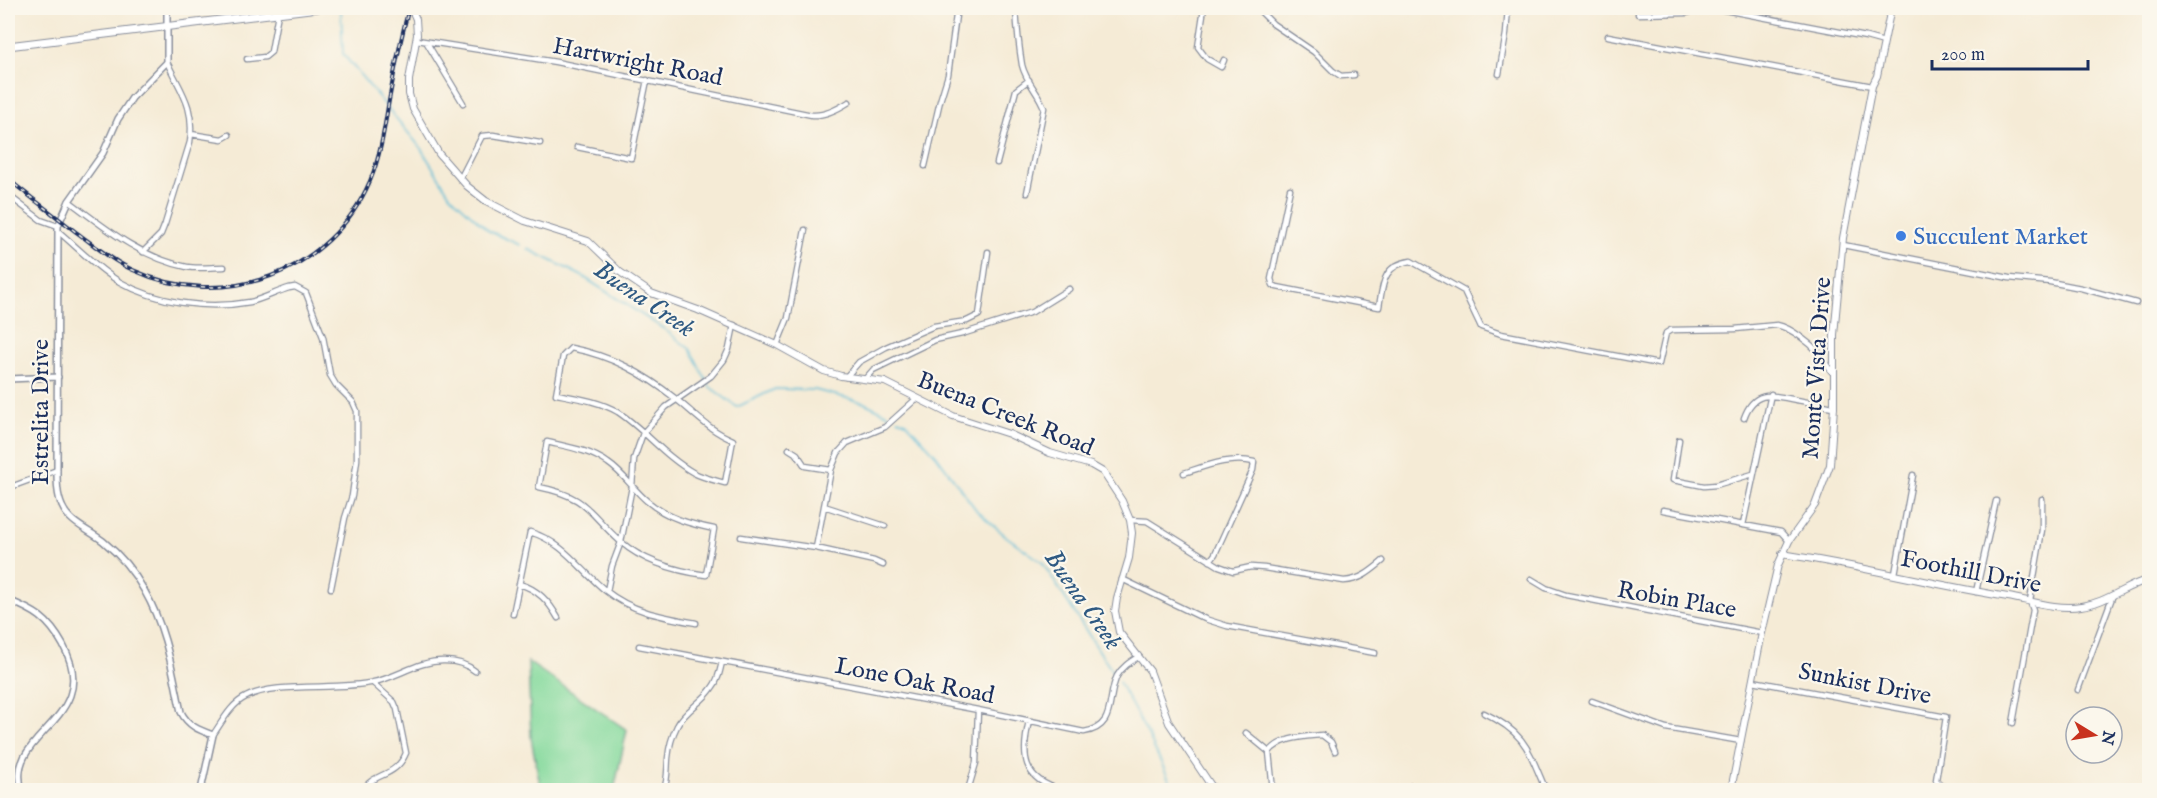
<svg xmlns="http://www.w3.org/2000/svg" width="2157" height="798" viewBox="0 0 2157 798" font-family="'IM FELL English',serif">
	<style>
		.green { fill: #84d99c; stroke: #50847d; stroke-width: 1.5 }
		.lines { fill: none; stroke-linecap: round; stroke-linejoin: round }
		.stream { stroke: #59bad7; stroke-width: 1.5 }
		.minor-casing { stroke: #888d9a; stroke-width: 7 }
		.tertiary-casing { stroke: #888d9a; stroke-width: 8 }
		.secondary-casing { stroke: #888d9a; stroke-width: 8 }
		.primary-casing { stroke: #888d9a; stroke-width: 9 }
		.minor { stroke: #fff; stroke-width: 4.5 }
		.tertiary { stroke: #fff; stroke-width: 5 }
		.secondary { stroke: #fff; stroke-width: 6 }
		.primary { stroke: #fff; stroke-width: 7 }
		.rail-casing { stroke: #1b2f5e; stroke-width: 4 }
		.rail { stroke: #fbf7ec; stroke-width: 1.5; stroke-dasharray: 4.5; stroke-linecap: butt }
		.shop-dot { fill: #3f7fe0; stroke: #fbf7ec; stroke-width: 2 }
		.labels { text-anchor: middle; stroke-width: 4.5; stroke-linejoin: round; paint-order: stroke }
		.street-label { font-size: 24px; fill: #1b2f5e; stroke: #fbf7ec }
		.shop-label { font-size: 24px; fill: #366cbe; stroke: #fbf7ec; text-anchor: start }
		.water-label { font-size: 26px; font-style: italic; fill: #2e5982; stroke: #fbf7ec }
	</style>
	<rect width="100%" height="100%" fill="#fbf7ec"/>
	<filter id="ink" filterUnits="userSpaceOnUse"><feTurbulence type="fractalNoise" baseFrequency=".0167" numOctaves="2"/><feDisplacementMap in="SourceGraphic" scale="12" xChannelSelector="R" yChannelSelector="G"/><feConvolveMatrix kernelMatrix="1 2 1 2 8 2 1 2 1" color-interpolation-filters="sRGB"/></filter>
	<filter id="wash" filterUnits="userSpaceOnUse"><feTurbulence type="fractalNoise" baseFrequency=".008" numOctaves="4" result="noise"/><feDisplacementMap in="SourceGraphic" scale="24" xChannelSelector="R" yChannelSelector="G"/><feGaussianBlur stdDeviation="1.35" result="paint"/><feColorMatrix in="noise" values="0 0 0 0 0 0 0 0 0 0 0 0 0 0 0 0 0 1.4 0 .05"/><feComposite in="paint" operator="in"/></filter>
	<g filter="url(#wash)">
		<rect width="100%" height="100%" fill="#f5ebd6"/>
		<path class="green" d="M528 662 627 730 614 790H541L531 738Z"/>
		<g class="lines">
			<path class="stream" d="M341 10 343 54 420 147 450 195 489 231 520 245
				M528 249 582 276 664 329 690 349 710 387 737 407 775 389 815 390 862 402 890 415
				M898 419 906 422 936 455 977 511 1007 537 1042 562 1114 674
				M1119 682 1150 739 1174 790"/>
		</g>
	</g>
	<g filter="url(#ink)">
		<g class="lines">
			<defs>
				<path id="minor" d="M1016 8C1017 26 1019 47 1022 65 1026 82 1039 93 1044 108L1027 193
					M1204 8 1198 47 1207 59 1221 67 1224 60
					M1257 8 1273 24 1314 52 1333 71 1341 76 1354 75
					M1714 8 1866 37 1884 42
					M1638 14 1686 13 1690 12 1692 8
					M1608 36 1872 86
					M417 40 556 62 812 115C825 116 838 109 849 102
					M427 43 463 103
					M247 59 265 57 271 52 279 8
					M1499 74 1506 34 1508 8
					M191 134 222 139 229 135
					M577 147 631 158 647 80
					M997 163 1016 90 1029 80
					M925 166 940 101 948 75 957 8
					M460 179 482 136 493 135 540 143
					M1290 189 1271 279 1273 285 1277 287 1379 307C1383 283 1383 265 1411 261L1464 291 1481 327 1501 334 1659 364 1666 333 1671 330 1735 329 1777 325C1791 328 1809 342 1819 353 1824 359 1827 367 1833 373
					M8 195 41 220 58 226
					M69 201C105 228 141 258 187 267 198 269 212 267 224 267
					M59 232C78 248 99 270 120 282 157 303 207 310 250 302 263 299 276 292 289 288L295 287 306 293 323 337 330 375 336 385 353 402 357 411V460L352 496 345 518 331 588
					M1843 245 2009 278 2050 282 2081 288 2136 303
					M143 252 161 234 165 224 190 142C195 106 181 92 167 62
					M777 345 788 318 805 230
					M571 348C612 356 643 373 676 399 695 414 710 431 733 440L725 483C714 480 704 478 694 473 665 457 645 430 618 412 599 401 577 398 556 394L563 356Z
					M846 377 859 362 886 347 934 326 967 321 979 315 988 252
					M865 379 873 370 935 340 962 334 1032 312 1069 289
					M1744 418C1754 389 1772 395 1796 400 1809 402 1821 405 1834 407
					M1679 440 1673 480 1704 486 1716 485 1753 474
					M547 442C568 447 590 450 608 463 623 473 633 489 647 501 667 518 690 524 714 529L706 575C677 571 644 562 621 542 587 512 589 497 539 487Z
					M789 449 797 454 805 466 831 470
					M1184 473C1206 466 1231 456 1254 462L1253 470 1215 554 1210 561
					M8 488 57 470
					M824 506 885 526
					M1663 510 1781 532 1789 541
					M1130 520 1147 521 1219 566 1233 571 1251 567 1264 568 1344 581C1361 580 1371 571 1383 561
					M1743 525 1771 394
					M741 537 816 548 874 561 883 565
					M816 548 831 470 838 453 847 443 885 427 916 399
					M1895 574 1913 475
					M1122 579 1205 619 1227 626 1375 653
					M1531 579 1546 588 1566 595 1762 633
					M519 584C538 589 549 602 558 618
					M607 591 612 566 621 542 632 487 634 459 643 433 666 407 711 376 724 360 729 349 734 325
					M1976 592 1996 501
					M513 614 530 532C564 542 580 570 606 591 632 612 664 617 696 623
					M639 646 978 710 1084 732C1117 727 1106 699 1117 676 1122 667 1130 662 1138 657
					M1753 681 1946 717 1936 780 1942 786 1966 790
					M2078 690 2113 595
					M1592 701 1666 728 1741 741
					M1484 713C1524 732 1528 748 1544 786V790
					M1029 721C1021 755 1022 780 1062 790
					M2013 723 2033 610 2030 601 2042 530V499
					M1246 733 1269 752
					M213 735C222 722 231 704 246 697 276 681 338 691 374 682 398 677 419 660 445 661 456 661 466 664 475 671
					M1411 786 1428 790
					M364 790C371 773 396 778 406 753L397 709 394 702 373 683
					M664 790C668 779 667 769 668 758 669 747 672 736 677 726 685 710 702 703 712 688 718 681 720 671 722 662
					M968 790 976 763 978 710
					M1273 790 1269 752C1282 737 1302 737 1322 735L1331 742 1335 751"/>
				<path id="tertiary" d="M167 8V62L132 98 118 119 103 153 69 201 58 226 57 470C57 482 57 495 62 506 69 523 89 530 103 541 119 554 134 572 144 590 166 628 172 669 181 712 188 726 199 730 213 735L201 790
					M8 379 58 377
					M8 600C35 611 48 618 63 645 104 721 3 732 22 790"/>
				<path id="secondary" d="M411 8 416 19 417 35 409 80V94L413 109 439 154 467 186 486 201 525 221 588 241 620 272 651 293 698 310 777 345 824 371 841 376 885 382 953 416 1009 434 1050 453 1091 465 1103 472 1122 501 1130 520 1132 533 1129 558 1117 598 1115 611 1119 632 1150 671 1169 723 1214 790
					M1782 554C1858 565 1933 585 2008 597 2031 601 2058 610 2081 606 2106 603 2126 585 2150 579
					M1731 790 1762 633 1778 565 1789 541 1815 505 1830 465 1834 407V335L1843 238 1872 86 1877 76 1891 8"/>
				<path id="primary" d="M8 46 318 8"/>
			</defs>
			<use href="#minor" class="minor-casing"/>
			<use href="#tertiary" class="tertiary-casing"/>
			<use href="#secondary" class="secondary-casing"/>
			<use href="#primary" class="primary-casing"/>
			<use href="#minor" class="minor"/>
			<use href="#tertiary" class="tertiary"/>
			<use href="#secondary" class="secondary"/>
			<use href="#primary" class="primary"/>
			<defs>
				<path id="rail" d="M8 179C30 197 53 214 76 232 94 245 112 261 133 270 224 312 330 274 370 181 380 157 384 131 388 106 394 73 400 40 409 8"/>
			</defs>
			<use href="#rail" class="rail-casing"/>
			<use href="#rail" class="rail"/>
		</g>
	</g>
	<circle class="shop-dot" cx="1901" cy="236" r="6"/>
	<g class="labels">
		<g class="street-label">
			<text transform="translate(638 61) rotate(11)" y="8">Hartwright Road</text>
			<text transform="translate(1816 368) rotate(-86)" y="8">Monte Vista Drive</text>
			<text transform="translate(40 412) rotate(-90)" y="8">Estrelita Drive</text>
			<text transform="translate(1006 413) rotate(22)" y="8">Buena Creek Road</text>
			<text transform="translate(1971 571) rotate(11)" y="8">Foothill Drive</text>
			<text transform="translate(1677 599) rotate(10)" y="8">Robin Place</text>
			<text transform="translate(915 680) rotate(11)" y="8">Lone Oak Road</text>
			<text transform="translate(1865 683) rotate(11)" y="8">Sunkist Drive</text>
		</g>
		<g class="shop-label">
			<text x="1913" y="244">Succulent Market</text>
		</g>
		<g class="water-label">
			<text transform="translate(645 298) rotate(34)" y="9">Buena Creek</text>
			<text transform="translate(1084 599) rotate(55)" y="9">Buena Creek</text>
		</g>
	</g>
	<rect width="2157" height="798" fill="none" stroke="#fbf7ec" stroke-width="30"/>
	<g transform="translate(2094 735) rotate(101)"><circle r="28" fill="#fbf7ec" stroke="#a1a7b3" stroke-width="1.5"/>
	<path d="M0-4.5L10 22L0 15L-10 22Z" fill="#c8321e"/>
	<text y="-9" font-size="16" font-weight="bold" text-anchor="middle" fill="#1b2f5e">N</text>
	</g>
	<path d="M1932 60v9h156v-9" fill="none" stroke="#1b2f5e" stroke-width="3"/>
	<text x="1941" y="60" font-size="18" fill="#1b2f5e" stroke="#fbf7ec" stroke-width="4.5" paint-order="stroke">200 m</text>
</svg>
